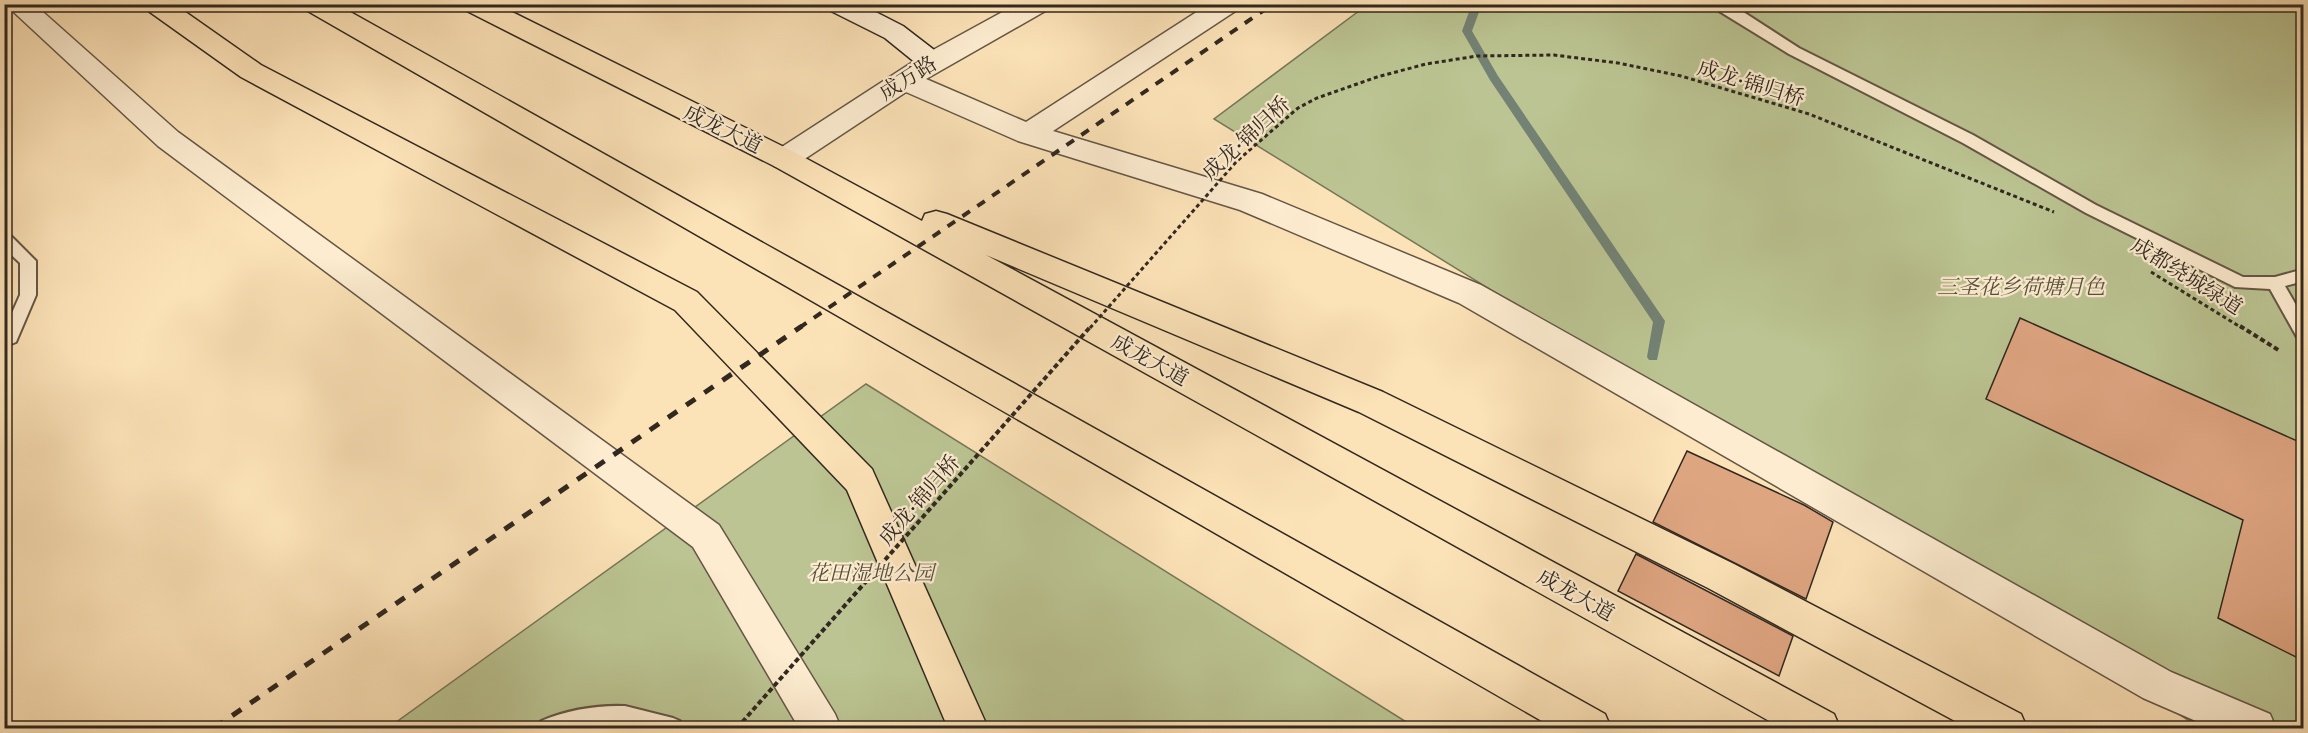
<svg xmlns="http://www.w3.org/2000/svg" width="2308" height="733" viewBox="0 0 2308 733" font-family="'Libre Caslon Text','Noto Serif SC',serif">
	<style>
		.green { fill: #bbc492; stroke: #767658; stroke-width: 1.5 }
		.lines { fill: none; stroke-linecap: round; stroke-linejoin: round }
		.stream { fill: #738274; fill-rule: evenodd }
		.building { fill: #dea581; stroke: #31281f; stroke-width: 1.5 }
		.lane-casing { stroke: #645645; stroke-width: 4 }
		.street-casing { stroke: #645645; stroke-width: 3 }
		.secondary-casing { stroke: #31281f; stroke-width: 3 }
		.highway-casing { stroke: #31281f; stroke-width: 3 }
		.path-far1 { stroke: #31281f; stroke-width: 3; stroke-dasharray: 4 3; stroke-linecap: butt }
		.path { stroke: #31281f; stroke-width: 4; stroke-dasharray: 5 3; stroke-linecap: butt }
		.lane { fill: #fdecd0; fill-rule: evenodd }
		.street { fill: #fdecd0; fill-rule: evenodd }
		.secondary { fill: #fdecd0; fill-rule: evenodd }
		.highway { fill: #fce2b7; fill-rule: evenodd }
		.rail-far1 { stroke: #31281f; stroke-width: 4; stroke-dasharray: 9 9; stroke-linecap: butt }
		.rail { stroke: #31281f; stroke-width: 5; stroke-dasharray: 11 11; stroke-linecap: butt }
		.path-bridge-far1 { stroke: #31281f; stroke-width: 3; stroke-dasharray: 4 3; stroke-linecap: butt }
		.path-bridge { stroke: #31281f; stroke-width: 4; stroke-dasharray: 5 3; stroke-linecap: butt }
		.labels { text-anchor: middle; stroke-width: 4.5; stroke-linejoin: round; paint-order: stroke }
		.street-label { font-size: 21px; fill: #31281f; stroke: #fdecd0 }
		.park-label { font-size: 21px; font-style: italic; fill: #544f3c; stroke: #fdecd0 }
	</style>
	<rect width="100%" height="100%" fill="#fce2b7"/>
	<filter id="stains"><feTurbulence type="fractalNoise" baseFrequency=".00333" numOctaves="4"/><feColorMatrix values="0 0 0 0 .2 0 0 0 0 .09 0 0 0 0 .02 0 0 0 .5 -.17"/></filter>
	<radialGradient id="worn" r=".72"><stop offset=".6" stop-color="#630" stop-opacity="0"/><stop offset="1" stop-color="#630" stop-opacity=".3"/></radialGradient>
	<path class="green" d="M1367 5H2303V728H2201L1214 119Z
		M866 384 1416 728H388Z"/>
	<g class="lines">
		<path class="stream" d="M1472 4H1482L1472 31 1498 76 1665 321 1657 360H1649L1647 357 1653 322 1490 80 1462 31Z"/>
	</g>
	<path class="building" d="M2020 318 2304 444V661L2218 618 2243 520 1986 399Z
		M1687 451 1804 505 1833 522 1806 599 1653 522Z
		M1636 554 1793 636 1779 676 1618 591Z"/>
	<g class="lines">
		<defs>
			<path id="lane" d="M1717 4H1731L1799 48 1973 135 2096 205 2243 277H2275L2304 269V281L2285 286 2304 319V340L2298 339 2270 289 2235 287 2086 213 1963 143 1789 54 1719 11Z
				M4 232 9 234 36 261V295L16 342 4 347V331L20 295V263L4 248Z
				M625 706 673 718 680 721 683 728C660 731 636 725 613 725 588 725 563 731 538 728L541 721C567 710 596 705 625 706Z"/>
			<path id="street" d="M5 4H34L178 132 719 525 835 714 841 728H799L693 547 158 146Z
				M1017 4H1051L1047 10 926 79 1026 122 1209 4H1241L1237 10 1053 131 1262 194 1481 285 2171 672 2270 714 2276 728H2212L2143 698 1459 303 1240 210 1018 141 906 92 794 166 784 169 774 166 769 159 774 152 922 56Z"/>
			<path id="secondary" d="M825 4H860L903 26 942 56 946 62 942 68 932 71 922 68 885 38 829 10Z"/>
			<path id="highway" d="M143 4H174L261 65 697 292 872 469 988 728H948L847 490 675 310 241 77 147 10Z
				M302 4H336L1605 714 1611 728H1554L306 10Z
				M461 4H496L794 152 922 221 925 214 936 211 947 214 1383 392 1734 564 2021 714 2027 728H1968L1708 588 1359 412 986 255 1834 714 1840 728H1782L774 166 465 10Z"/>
		</defs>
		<use href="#lane" class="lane-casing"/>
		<use href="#street" class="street-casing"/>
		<use href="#secondary" class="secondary-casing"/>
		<use href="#highway" class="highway-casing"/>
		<path class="path-far1" d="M2151 272 2242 328"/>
		<path class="path" d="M2240 326 2280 351"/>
		<use href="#lane" class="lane"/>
		<use href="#street" class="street"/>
		<use href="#secondary" class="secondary"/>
		<use href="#highway" class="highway"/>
		<path class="rail-far1" d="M799 328 1273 4"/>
		<path class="rail" d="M214 728 802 326"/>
		<path class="path-bridge-far1" d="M1090 328 1237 161 1298 108 1317 98 1377 77 1426 64 1477 56 1554 55 1618 63 1681 76 1809 114 2054 212"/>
		<path class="path-bridge" d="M737 728 1091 326"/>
	</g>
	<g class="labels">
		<g class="street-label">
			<text transform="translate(908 78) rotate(-32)" y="7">成万路</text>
			<text transform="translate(1751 83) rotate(17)" y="7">成龙·锦归桥</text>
			<text transform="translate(723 129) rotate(26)" y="7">成龙大道</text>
			<text transform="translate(1246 138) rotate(-43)" y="7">成龙·锦归桥</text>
			<text transform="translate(2187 276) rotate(32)" y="7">成都绕城绿道</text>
			<text transform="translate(1150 360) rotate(29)" y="7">成龙大道</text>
			<text transform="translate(919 500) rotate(-49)" y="7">成龙·锦归桥</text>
			<text transform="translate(1576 595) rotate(29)" y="7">成龙大道</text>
		</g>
		<g class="park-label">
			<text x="2021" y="294">三圣花乡荷塘月色</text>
			<text x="871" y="580">花田湿地公园</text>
		</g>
	</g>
	<rect width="2308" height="733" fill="none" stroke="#fce2b7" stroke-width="24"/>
	<rect x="6" y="6" width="2296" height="721" fill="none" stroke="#31281f" stroke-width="3"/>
	<rect x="12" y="12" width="2284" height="709" fill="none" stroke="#31281f" stroke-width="1.5"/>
	<rect width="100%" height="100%" filter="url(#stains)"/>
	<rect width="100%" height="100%" fill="url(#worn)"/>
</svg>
